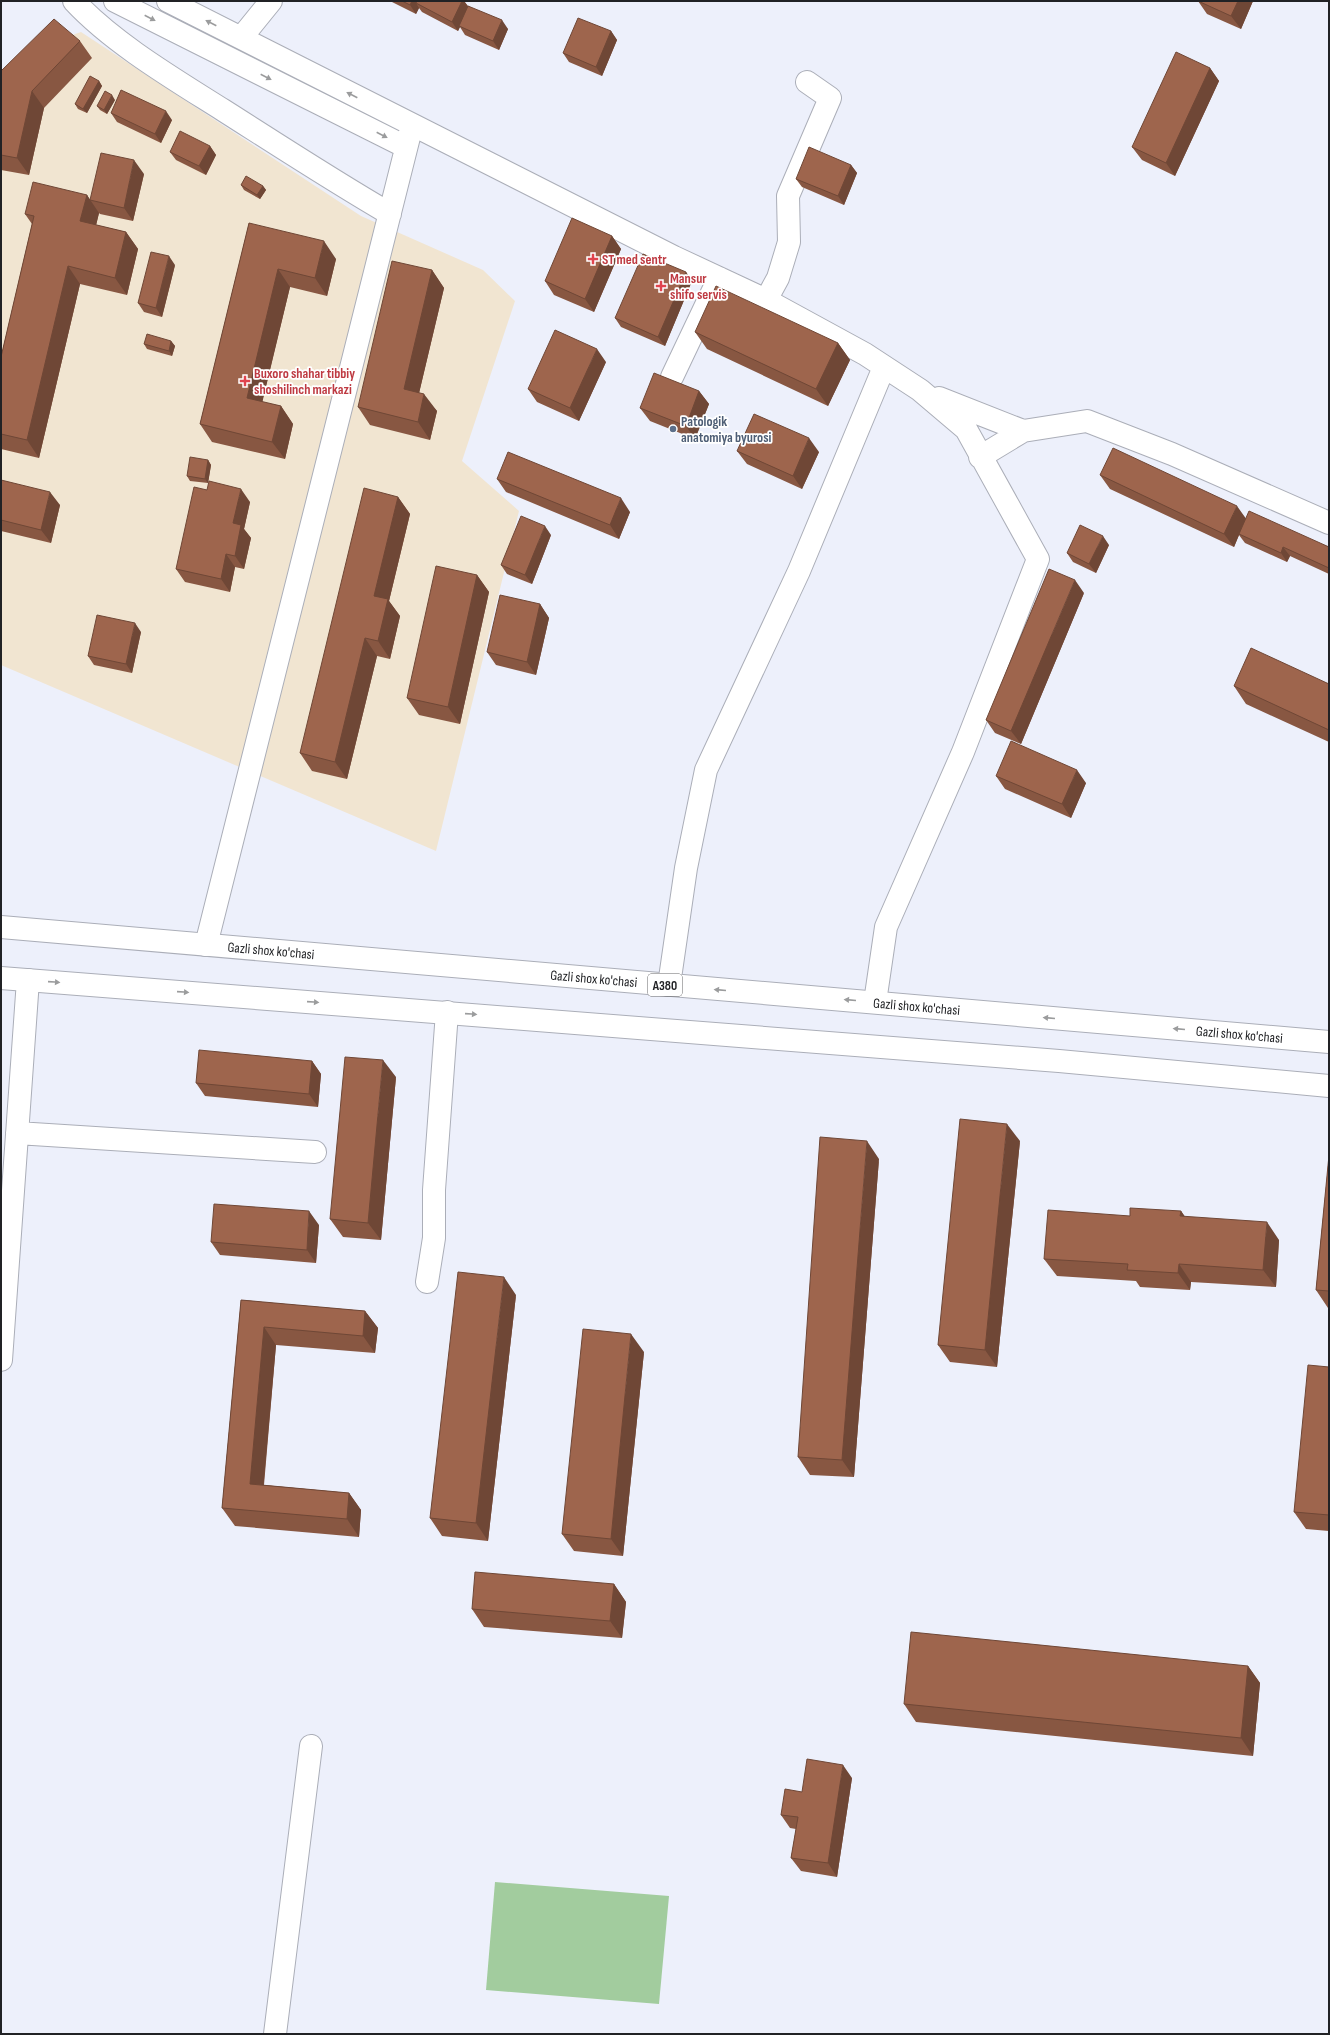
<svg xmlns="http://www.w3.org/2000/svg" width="1330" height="2035" viewBox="0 0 1330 2035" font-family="'Sofia Sans Condensed',sans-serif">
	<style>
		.medical { fill: #f1e5d1 }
		.green { fill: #a2cc9e }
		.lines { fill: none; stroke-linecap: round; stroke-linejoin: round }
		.minor-casing { stroke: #abaeb8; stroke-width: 24 }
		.highway-casing { stroke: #abaeb8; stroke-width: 24 }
		.minor { stroke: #fff; stroke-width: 22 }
		.highway { stroke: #fff; stroke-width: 22 }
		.wall { fill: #885742 }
		.shaded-wall { fill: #6f4736 }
		.building { fill: #9e654d; stroke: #6f4736 }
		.oneway { fill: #9b9c9d }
		.health-dot { fill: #e0444e; stroke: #fff; stroke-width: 1.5 }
		.service-dot { fill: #5c6f8a; stroke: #fff; stroke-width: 1.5 }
		.labels { text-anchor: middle; stroke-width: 3.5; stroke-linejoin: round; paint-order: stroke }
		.shield { fill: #fff; stroke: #646466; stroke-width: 1 }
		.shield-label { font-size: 13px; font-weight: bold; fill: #212225 }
		.health-label { font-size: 14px; font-weight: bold; fill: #be3a42; stroke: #fff; text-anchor: start }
		.service-label { font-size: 14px; font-weight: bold; fill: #4e5e75; stroke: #fff; text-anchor: start }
		.street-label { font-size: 14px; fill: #212225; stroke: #fff }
	</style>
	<rect width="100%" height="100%" fill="#edf0fb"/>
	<path class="medical" d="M81 32 361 216 483 270 515 301 462 461 519 511 436 851 1 665V119L66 37Z"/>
	<path class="green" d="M495 1882 669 1896 659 2004 486 1990Z"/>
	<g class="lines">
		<defs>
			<path id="minor" d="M74 1C113 43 174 79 223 110 278 145 333 181 390 214
				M115 1 406 147
				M168 1 674 257 766 300 865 354 920 390 966 429 1038 559 963 752 886 927 875 1002
				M241 38 271 1
				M766 300 778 278 789 242 788 196 830 98 807 82
				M672 377 719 278
				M939 398 1023 431
				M980 457 1023 431 1087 421 1172 454 1329 523
				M206 945 412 125
				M669 985 686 868 706 770 799 571 884 367
				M17 1133 315 1152
				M427 1282 434 1238V1190L447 1012
				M1 1360 28 980
				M275 2034 311 1746"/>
			<g id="highway">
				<path id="s1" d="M1 927 1329 1042"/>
				<path d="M1 978 1059 1061 1329 1086"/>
			</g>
		</defs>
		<use href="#minor" class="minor-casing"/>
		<use href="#highway" class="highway-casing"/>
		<use href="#minor" class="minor"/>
		<use href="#highway" class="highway"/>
	</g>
	<path class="wall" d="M390 1H464L468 6 508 29 499 50 465 35 460 27 458 31 422 12 419 8 416 14Z
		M1198 1H1253L1241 29 1207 14Z
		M611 31 617 40 602 76 569 62 563 53Z
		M80 41 92 58 44 108 29 175 1 170V71Z
		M1210 68 1219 81 1175 176 1142 160 1132 147Z
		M99 81 102 86 87 113 78 109 75 104Z
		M115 100 107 114 100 110 97 106Z
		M111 113 172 120 161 143 117 122Z
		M210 146 216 155 206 175 176 160 170 152Z
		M851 165 857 173 844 205 802 187 796 179Z
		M144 174 133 221 100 214 99 213 96 225 126 232 138 249 127 295 80 284 39 458 1 449V357L32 224 25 214 87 195 90 200Z
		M241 185 263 186 266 190 260 199 244 190Z
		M249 223 336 259 327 296 290 287 262 402 281 406 293 424 285 459 212 442 200 424Z
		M612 236 621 249 594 312 554 295 545 281Z
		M175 265 162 317 144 312 138 303Z
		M432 270 444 288 419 393 437 411 430 440 370 425 358 407Z
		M686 272 692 281 665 346 621 327 615 318Z
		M695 332 838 343 850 360 828 406 707 349Z
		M171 341 175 346 172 356 147 349 144 344Z
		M606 362 579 421 537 402 528 389Z
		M699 391 709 404 695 439 650 421 640 408Z
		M737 451 819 452 802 489 747 464Z
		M208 460 211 465 208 483 190 481 187 476Z
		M1100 475 1246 519 1329 547V574L1290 556 1287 562 1245 543 1239 535 1234 547 1110 489Z
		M497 479 630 512 619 539 506 492Z
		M1 480 60 505 51 543 1 531Z
		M207 490 250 502 244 529 251 538 244 569 235 567 230 592 185 582 176 569Z
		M398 497 410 514 389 601 400 616 390 659 377 656 347 779 312 771 300 753Z
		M551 535 532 584 507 574 501 565Z
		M1109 545 1096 573 1073 562 1067 553Z
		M477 575 489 592 460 724 419 715 407 698Z
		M1084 593 1021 744 995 733 986 720Z
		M540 604 549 618 536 675 496 665 487 652Z
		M141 632 132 673 94 665 88 656Z
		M1329 684V742L1246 704 1234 686Z
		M996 776 1086 783 1071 818 1005 789Z
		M312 1061 321 1074 318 1107 205 1096 196 1083Z
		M396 1077 381 1240 343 1237 330 1219Z
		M1020 1141 997 1367 950 1362 938 1345Z
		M1329 1155V1308H1328L1316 1290Z
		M879 1159 854 1477 810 1475 798 1457Z
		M1181 1211 1185 1217 1279 1240 1276 1287 1191 1282 1190 1290 1140 1287 1136 1281 1057 1276 1044 1259 1130 1216Z
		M319 1225 316 1263 220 1255 211 1242Z
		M516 1295 488 1541 442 1536 430 1518Z
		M241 1300 365 1311 378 1328 375 1353 276 1345 264 1485 349 1493 361 1510 359 1537 235 1526 222 1508Z
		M644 1352 623 1556 574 1551 562 1534Z
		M1329 1367V1531L1306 1529 1294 1512Z
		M614 1584 626 1602 622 1638 484 1627 472 1609Z
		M1248 1666 1260 1683 1253 1756 916 1722 904 1704Z
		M852 1778 837 1877 801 1871 791 1858 796 1829 790 1828 781 1815 802 1792Z"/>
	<path class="shaded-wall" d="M412 1H423L416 3 419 8 416 14 410 5Z
		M462 1H464L469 8 458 31 452 22Z
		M1238 1H1253L1241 29 1231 16Z
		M502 20 508 29 499 50 493 41Z
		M611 31 617 40 602 76 596 67Z
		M1210 68 1219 81 1175 176 1166 163Z
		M99 81 102 86 87 113 83 109Z
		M32 91 44 108 29 175 17 158Z
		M112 95 115 100 107 114 104 110Z
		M166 111 172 120 161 143 155 134Z
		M210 146 216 155 206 175 199 166Z
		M134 160 144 174 133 221 124 208Z
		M851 165 857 173 844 205 838 196Z
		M263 186 266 190 260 199 257 195Z
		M87 195 99 213 93 238 80 221Z
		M126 232 138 249 127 295 115 278Z
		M612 236 621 249 594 312 585 299Z
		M324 241 336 259 327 296 315 278Z
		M169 256 175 265 162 317 156 308Z
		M68 266 80 284 39 458 27 440Z
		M278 269 290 287 259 416 247 398Z
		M432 270 444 288 416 406 404 389Z
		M686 272 692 281 665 346 658 337Z
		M171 341 175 346 172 356 169 351Z
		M838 343 850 360 828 406 816 389Z
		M597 349 606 362 579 421 570 408Z
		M699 391 709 404 695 439 686 426Z
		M424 394 437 411 430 440 418 422Z
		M281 406 293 424 285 459 272 442Z
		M809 438 819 452 802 489 793 476Z
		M208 460 211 465 208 483 205 479Z
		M241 489 250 502 244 529 251 538 244 569 235 556 233 523Z
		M50 492 60 505 51 543 41 530Z
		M398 497 410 514 389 601 400 616 390 659 378 641 374 596Z
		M621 498 630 512 619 539 610 525Z
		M1237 506 1247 520 1239 534V535L1234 547 1224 534Z
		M545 526 551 535 532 584 525 575Z
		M1103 536 1109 545 1096 573 1089 564Z
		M1283 547 1290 556 1287 562 1281 553Z
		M226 554 235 567 230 592 221 579Z
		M477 575 489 592 460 724 448 707Z
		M1075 580 1084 593 1021 744 1011 731Z
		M540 604 549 618 536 675 527 662Z
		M135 623 141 632 132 673 126 664Z
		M365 638 377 656 347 779 335 762Z
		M1077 770 1086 783 1071 818 1062 804Z
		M383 1060 396 1077 381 1240 368 1223Z
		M312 1061 321 1074 318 1107 309 1094Z
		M1007 1124 1020 1141 997 1367 985 1350Z
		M867 1141 879 1159 854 1477 842 1460Z
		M309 1211 319 1225 316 1263 307 1250Z
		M1181 1211 1193 1228 1180 1216Z
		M1267 1222 1279 1240 1276 1287 1263 1270Z
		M1179 1264 1191 1282 1190 1290 1178 1273Z
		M504 1277 516 1295 488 1541 476 1523Z
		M365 1311 378 1328 375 1353 363 1336Z
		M264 1327 276 1345 262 1502 250 1484Z
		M631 1334 644 1352 623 1556 611 1539Z
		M349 1493 361 1510 359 1537 347 1519Z
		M614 1584 626 1602 622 1638 610 1621Z
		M1248 1666 1260 1683 1253 1756 1241 1738Z
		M843 1765 852 1778 837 1877 828 1863Z"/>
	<path class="building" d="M402 1H412L410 5Z
		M417 1H462L452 22 416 3Z
		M1198 1H1238L1231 16Z
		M468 6 502 20 493 41 459 26Z
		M578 18 611 31 596 67 563 53Z
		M54 19 80 41 32 91 17 158 1 155V71Z
		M1176 52 1210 68 1166 163 1132 147Z
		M90 76 99 81 83 109 75 104Z
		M121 90 166 111 155 134 111 113Z
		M105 91 112 95 104 110 97 106Z
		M180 131 210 146 199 166 170 152Z
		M809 147 851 165 838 196 796 179Z
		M101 153 134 160 124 208 90 200Z
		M246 176 263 186 257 195 241 185Z
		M33 182 87 195 80 221 126 232 115 278 68 266 27 440 1 434V357L34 216 25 214Z
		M572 218 612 236 585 299 545 281Z
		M249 223 324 241 315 278 278 269 247 398 281 406 272 442 200 424Z
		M151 252 169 256 156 308 138 303Z
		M643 254 686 272 658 337 615 318Z
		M392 261 432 270 404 389 424 394 418 422 358 407Z
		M716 286 838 343 816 389 695 332Z
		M555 330 597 349 570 408 528 389Z
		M147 334 171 341 169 351 144 344Z
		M654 373 699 391 686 426 640 408Z
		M754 414 809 438 793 476 737 451Z
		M1113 448 1237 506 1224 534 1100 475Z
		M508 452 621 498 610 525 497 479Z
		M190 457 208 460 205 479 187 476Z
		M1 480 50 492 41 530 1 520Z
		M209 481 241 489 233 523 241 525 235 556 226 554 221 579 176 569 194 487 207 490Z
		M364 488 398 497 374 596 388 599 378 641 365 638 335 762 300 753Z
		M1249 511 1329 547V568L1283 547 1281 553 1239 534Z
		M521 516 545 526 525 575 501 565Z
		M1080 525 1103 536 1089 564 1067 553Z
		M436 566 477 575 448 707 407 698Z
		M1049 569 1075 580 1011 731 986 720Z
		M500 595 540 604 527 662 487 652Z
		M97 615 135 623 126 664 88 656Z
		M1251 648 1329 684V730L1234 686Z
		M1011 741 1077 770 1062 804 996 776Z
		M199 1050 312 1061 309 1094 196 1083Z
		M345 1057 383 1060 368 1223 330 1219Z
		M960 1119 1007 1124 985 1350 938 1345Z
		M820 1137 867 1141 842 1460 798 1457Z
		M1329 1155V1291L1316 1290Z
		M214 1204 309 1211 307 1250 211 1242Z
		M1130 1208 1181 1211 1180 1216 1267 1222 1263 1270 1179 1264 1178 1273 1127 1270 1128 1264 1044 1259 1048 1210 1130 1216Z
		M458 1272 504 1277 476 1523 430 1518Z
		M241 1300 365 1311 363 1336 264 1327 250 1484 349 1493 347 1519 222 1508Z
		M583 1329 631 1334 611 1539 562 1534Z
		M1308 1365 1329 1367V1515L1294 1512Z
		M475 1572 614 1584 610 1621 472 1609Z
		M911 1632 1248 1666 1241 1738 904 1704Z
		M807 1759 843 1765 828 1863 791 1858 798 1817 781 1815 785 1789 802 1792Z"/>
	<defs><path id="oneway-solid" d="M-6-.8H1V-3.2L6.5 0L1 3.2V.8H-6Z"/></defs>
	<g class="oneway">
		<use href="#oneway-solid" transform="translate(150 18) rotate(27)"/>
		<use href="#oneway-solid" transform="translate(211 23) rotate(-153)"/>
		<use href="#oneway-solid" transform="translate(266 77) rotate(27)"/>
		<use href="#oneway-solid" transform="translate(352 95) rotate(-153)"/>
		<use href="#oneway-solid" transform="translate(382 135) rotate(27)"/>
		<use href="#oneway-solid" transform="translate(54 982) rotate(4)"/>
		<use href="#oneway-solid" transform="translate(720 990) rotate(-175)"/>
		<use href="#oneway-solid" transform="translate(183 992) rotate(4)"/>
		<use href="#oneway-solid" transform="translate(850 1000) rotate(-175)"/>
		<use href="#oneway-solid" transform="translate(313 1002) rotate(4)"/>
		<use href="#oneway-solid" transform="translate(471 1014) rotate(4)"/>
		<use href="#oneway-solid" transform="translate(1049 1018) rotate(-175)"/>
		<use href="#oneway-solid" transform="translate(1179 1029) rotate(-175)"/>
	</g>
	<g class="health-dot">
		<path d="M591 253h4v4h4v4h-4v4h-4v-4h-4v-4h4z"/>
		<path d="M659 280h4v4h4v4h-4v4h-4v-4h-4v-4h4z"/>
		<path d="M243 375h4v4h4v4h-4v4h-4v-4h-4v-4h4z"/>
	</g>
	<circle class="service-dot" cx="673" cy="429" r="4"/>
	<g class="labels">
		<rect class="shield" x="648" y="974" width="34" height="22" rx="3"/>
		<g class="shield-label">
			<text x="665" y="990">A380</text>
		</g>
		<g class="health-label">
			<text x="602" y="264">ST med sentr</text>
			<text x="670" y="283">Mansur<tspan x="670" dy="16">shifo servis</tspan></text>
			<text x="254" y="378">Buxoro shahar tibbiy<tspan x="254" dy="16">shoshilinch markazi</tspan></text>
		</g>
		<g class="service-label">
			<text x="681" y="426">Patologik<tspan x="681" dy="16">anatomiya byurosi</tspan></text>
		</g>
		<g class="street-label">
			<text dy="5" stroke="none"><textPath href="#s1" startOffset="271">Gazli shox ko'chasi</textPath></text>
			<text dy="5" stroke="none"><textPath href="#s1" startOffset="595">Gazli shox ko'chasi</textPath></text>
			<text dy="5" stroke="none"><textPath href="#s1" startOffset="919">Gazli shox ko'chasi</textPath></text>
			<text dy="5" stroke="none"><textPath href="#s1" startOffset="1243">Gazli shox ko'chasi</textPath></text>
		</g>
	</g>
	<rect width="1330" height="2035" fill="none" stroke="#212225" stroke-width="4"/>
</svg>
